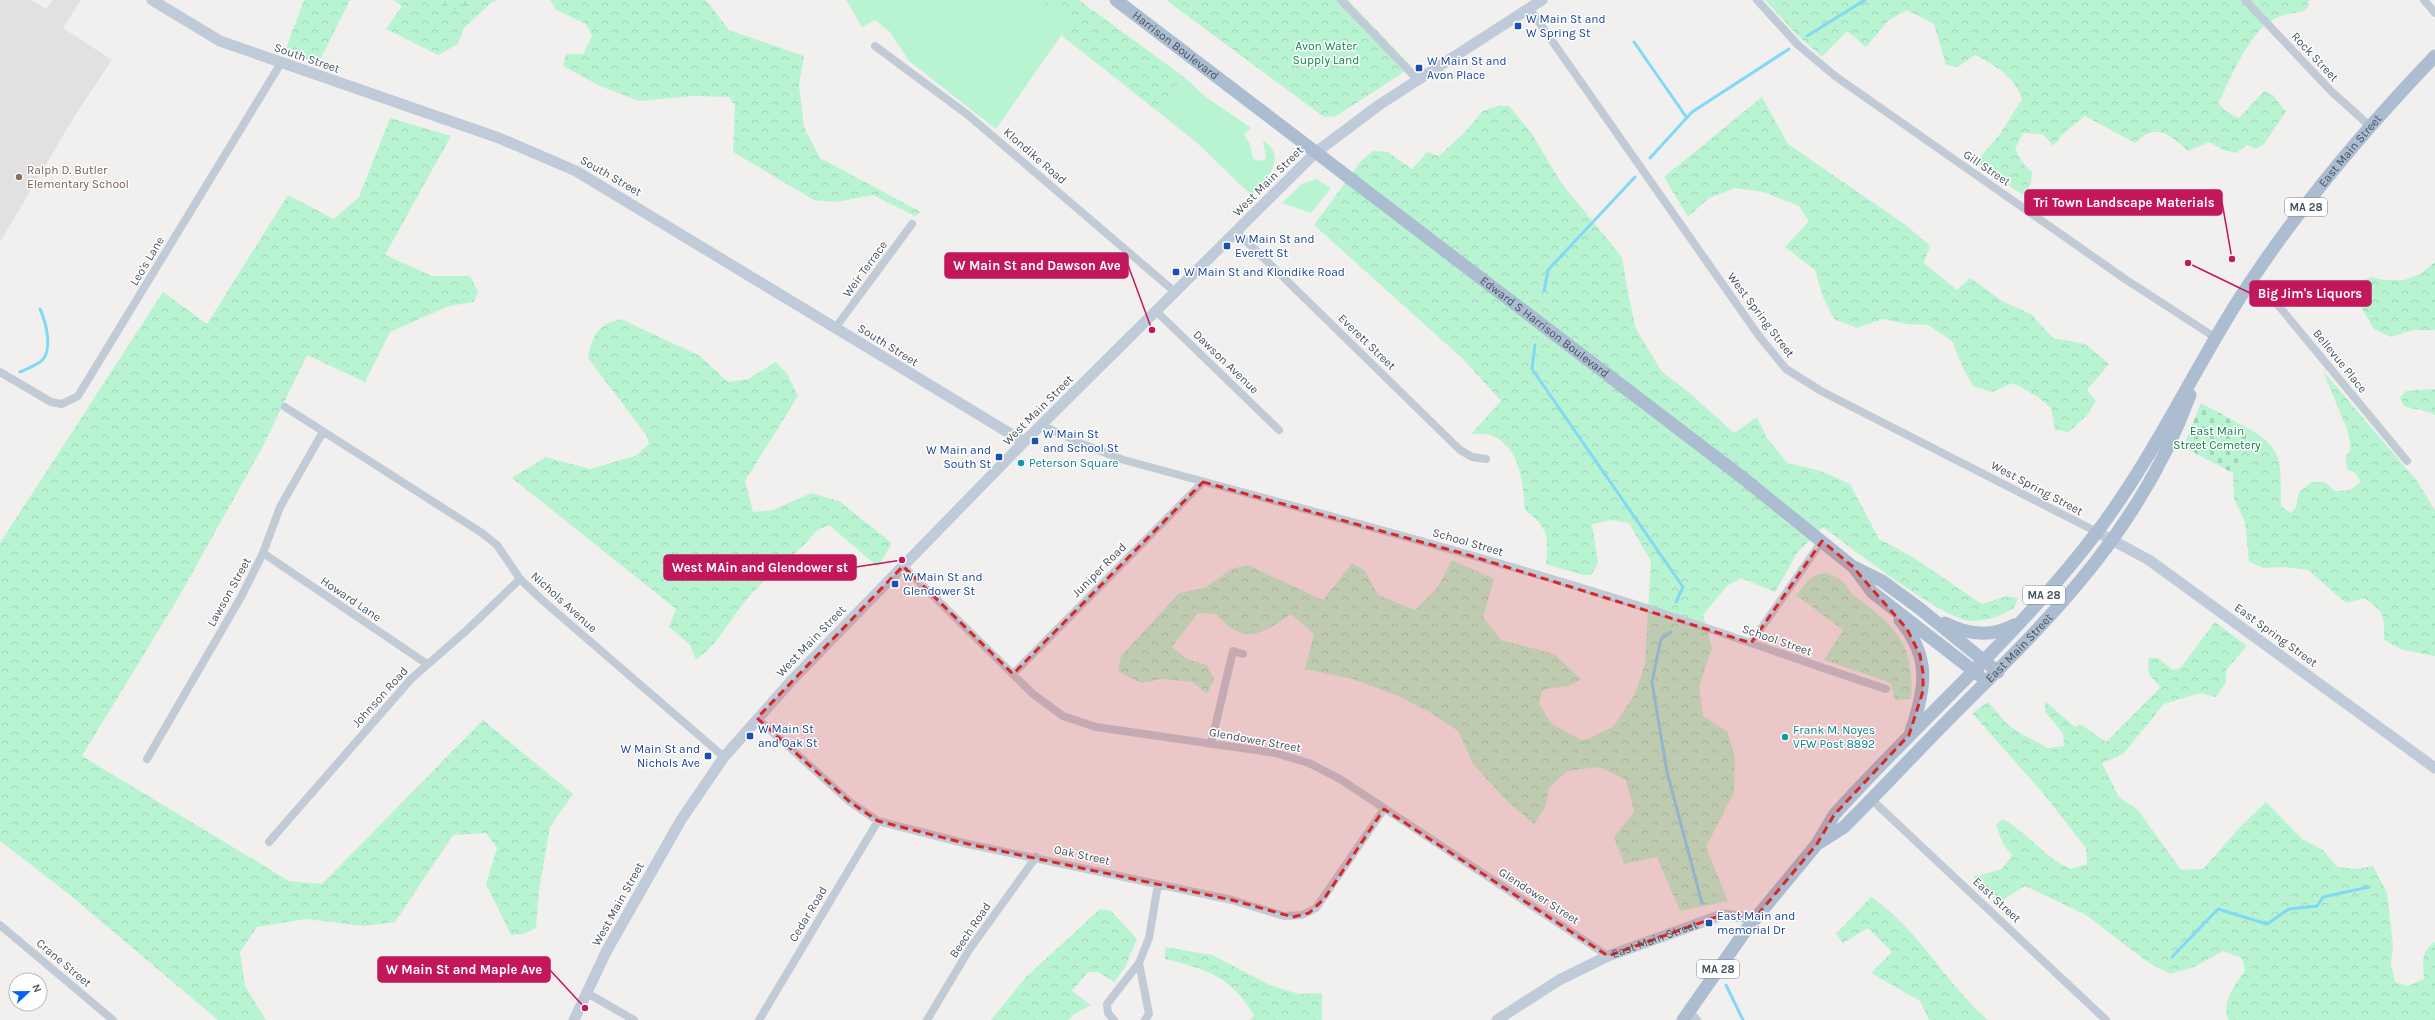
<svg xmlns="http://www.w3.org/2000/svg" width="2435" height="1020" viewBox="0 0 2435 1020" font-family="Karla,sans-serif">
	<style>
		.education { fill: #e3e0e1 }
		.green { fill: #b9f4d2 }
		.forest { fill: url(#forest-crowns) }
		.wetland { fill: url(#wetland-marsh) }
		.cemetery { fill: url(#cemetery-stones) }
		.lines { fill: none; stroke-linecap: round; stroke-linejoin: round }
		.stream { stroke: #82d9f5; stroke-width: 3 }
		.street { stroke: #c1cbd6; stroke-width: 8 }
		.secondary { stroke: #c0cbda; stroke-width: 11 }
		.primary { stroke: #acbdd1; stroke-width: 13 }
		.marked { fill: #d62828; fill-opacity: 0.2; stroke: #d62828; stroke-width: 3; stroke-dasharray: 8 5; stroke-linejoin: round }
		.transit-dot { fill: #1a4fb4; stroke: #fff; stroke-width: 1.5 }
		.education-dot { fill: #8d6e63; stroke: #fff; stroke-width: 1.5 }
		.culture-dot { fill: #0f9aa8; stroke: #fff; stroke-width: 1.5 }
		.labels { text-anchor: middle; stroke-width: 3; stroke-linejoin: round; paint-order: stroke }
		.shield { fill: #fff; stroke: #7d868f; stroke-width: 1 }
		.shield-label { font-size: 11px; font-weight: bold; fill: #45525f }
		.transit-label { font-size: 12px; fill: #164399; stroke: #fff; text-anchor: start }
		.street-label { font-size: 12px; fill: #45525f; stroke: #fff }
		.park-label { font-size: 12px; fill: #0d834d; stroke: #fff }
		.education-label { font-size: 12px; fill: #785e54; stroke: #fff; text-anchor: start }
		.culture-label { font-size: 12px; fill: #0d838f; stroke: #fff; text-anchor: start }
		.leader { fill: none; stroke: #c2185b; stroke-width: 1.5 }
		.callout-dot { fill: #c2185b; stroke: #fff; stroke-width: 1.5 }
		.callout { fill: #c2185b; stroke: #c2185b; stroke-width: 1.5 }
		.callout-label { font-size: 13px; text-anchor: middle; font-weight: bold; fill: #fff }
	</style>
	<defs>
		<pattern id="forest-crowns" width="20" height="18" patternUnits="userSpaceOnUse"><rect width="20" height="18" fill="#b9f4d2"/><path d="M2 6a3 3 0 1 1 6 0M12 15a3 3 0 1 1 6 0" fill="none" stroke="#a0d3b7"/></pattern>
		<pattern id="wetland-marsh" width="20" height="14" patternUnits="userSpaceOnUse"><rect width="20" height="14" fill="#b9f4d2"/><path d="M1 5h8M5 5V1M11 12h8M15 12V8" fill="none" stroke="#a0d3b7"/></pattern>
		<pattern id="cemetery-stones" width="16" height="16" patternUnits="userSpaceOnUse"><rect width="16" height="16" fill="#b9f4d2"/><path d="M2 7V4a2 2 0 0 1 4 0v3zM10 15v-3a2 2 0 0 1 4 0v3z" fill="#a0d3b7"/></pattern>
	</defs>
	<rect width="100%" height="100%" fill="#f2efef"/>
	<path class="education" d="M0 0H31L46 9 53 0H81L63 28 112 60 77 112 0 242Z"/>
	<path class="green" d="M846 0H1040L1071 21 996 129 909 61 890 32 875 20 862 27Z
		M1184 77 1206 97 1251 128 1244 134 1250 144 1253 159 1262 161 1266 158 1263 141C1266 142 1270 145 1272 149 1282 167 1262 183 1251 195L1196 142 1157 111Z
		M1316 179 1331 188 1311 213 1282 203 1302 184Z"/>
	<path class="forest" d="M304 0H350L318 64 285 51Z
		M393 0H497L492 2 464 28 458 44 438 55 386 29 402 6Z
		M550 0H706L729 30 804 56 799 86 804 127 820 158 921 212 915 216 873 195 836 202 814 200 733 152 735 106 729 97 694 96 639 101 600 86 563 66 566 54H583L592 36 586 24 556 10Z
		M1040 0H1079L1184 77 1157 111 1061 35 1071 21Z
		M1166 0H1348L1412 67 1336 116 1324 117Z
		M1765 0H2309L2307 9C2297 14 2287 13 2278 17 2249 29 2232 77 2218 103L2227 112 2239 118 2264 91 2273 95 2286 112 2264 144 2256 149 2247 145 2236 153 2223 150 2209 142 2188 151C2169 134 2156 122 2135 143L2085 116 2066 131 2053 146 2043 134 2023 133 2015 149 2022 162 2032 172 2031 184 2023 195 1975 163 2000 134 2022 99C2014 76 1996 66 1975 55L1958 67 1946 65 1934 24 1907 10 1889 20 1866 47 1847 31 1822 57 1797 35Z
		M1762 97 1788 144 1907 226 1930 246 1924 263 1957 290 1970 278 2002 301 2031 314 2053 338 2085 344 2109 364 2087 390 2096 401 2088 414 2069 432 2055 430 2051 408 2038 397 2013 383 1992 392 1973 386 1963 368 1952 341 1928 325 1907 324 1883 319 1857 328 1834 319 1823 297 1815 270 1785 247 1809 221 1799 206 1764 192 1735 188 1709 198 1688 217 1664 177Z
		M1497 106H1509L1532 134 1562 184 1622 257 1628 294 1636 329 1662 372 1691 394 1734 433 1757 417 1767 438 1787 463 1821 471 1850 484 1879 539 1911 556 1982 604 2007 596 2018 598 2014 608C2001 616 1988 621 1972 621 1944 621 1849 546 1823 527L1798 552 1775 592 1741 578 1727 586 1703 615 1712 648 1699 686 1703 716 1728 732 1735 759 1734 792 1706 847 1728 901 1680 911 1657 857 1624 864 1614 837 1634 812 1626 780 1599 767 1567 771 1549 788 1545 808 1534 824 1510 804 1473 764 1458 731 1431 713 1398 696 1356 680 1305 669 1314 634 1291 614C1261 635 1244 646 1216 614L1198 613 1172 647 1187 659 1207 665 1214 679 1207 694 1193 682 1161 679 1141 683 1118 671 1121 656 1179 593 1205 588 1231 569 1248 565 1323 600 1352 563 1365 571 1378 595 1415 610 1437 588 1452 560 1494 579 1483 617 1501 640 1554 654 1581 679C1564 691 1560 684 1542 691L1539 704 1552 724 1583 741 1613 727 1635 694 1645 664 1651 561 1629 523 1611 520 1592 524 1598 563 1591 575H1583L1546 564C1549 536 1548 528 1525 510 1523 484 1521 449 1493 436 1487 433 1478 435 1471 434L1501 401 1464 360 1314 225 1361 161 1373 151 1388 152 1412 169 1427 152 1439 156 1463 134 1483 111Z
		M390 118 451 136 385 255 432 276H470L478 291 474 302 449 306 390 332 365 382 307 355 262 448 177 600 82 756 289 881 322 884 483 720 573 794 550 827 539 891 536 928 523 934 511 935 486 884 497 848 486 833 453 835 395 922 364 926 306 919 257 927 240 952 245 986 266 1020H218L70 895 0 841V543L163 292 207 324 288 195 334 219 359 197Z
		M2435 262V330H2413L2391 337 2374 329 2353 294 2356 283 2371 277 2384 280H2404L2420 274Z
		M621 319 700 356 728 382 748 379 776 362 788 375 798 396 745 481 753 512 773 510 811 493 839 501 892 543 878 567 829 525C808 533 816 535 802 547 782 565 760 583 743 604 728 623 716 646 696 660L690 645 669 627 676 609 512 478 546 457 590 469 635 456 649 444 647 436 588 358C593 334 597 325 621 319Z
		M2323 371 2417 481 2435 510V656L2403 650 2384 640C2385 615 2384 612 2364 598L2346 603 2308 570 2285 567 2263 568 2249 562 2245 522 2234 499 2233 473 2251 430C2288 451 2279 470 2281 506L2291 513 2296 507 2299 492 2312 482H2325L2335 491 2350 490 2361 482 2355 473 2348 470 2345 458 2351 449 2348 432Z
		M2435 389V415C2425 409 2414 410 2404 406L2400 397 2406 391Z
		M1828 573C1833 576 1839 578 1843 582 1848 587 1850 593 1856 597 1897 628 1915 644 1911 699L1895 700 1891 684 1886 681 1824 660 1843 630 1796 595C1808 583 1808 574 1828 573Z
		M2215 622 2247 646 2226 670V682L2216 697 2200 693 2164 704 2123 754 2102 763 2119 797 2138 810 2181 870 2203 869 2240 827 2266 802 2302 839 2323 850 2337 867 2357 869 2373 866 2387 893 2393 945 2391 964 2395 982 2408 986 2424 979C2423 964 2420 951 2435 942V1020H2229C2220 1001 2235 986 2245 970L2242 958 2223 951 2194 967 2170 974 2146 961 2086 915 2025 886 1998 903 1973 877 2002 869 2012 855 2003 844 1996 825 2003 819C2028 833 2044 857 2070 869L2087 864 2086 848 2042 792 1972 713 1988 702 2008 725 2022 734 2048 748 2064 746 2063 733 2045 712V701L2075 727 2080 724 2106 742 2161 687 2149 675 2148 658H2158L2173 670 2181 667Z
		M1871 897C1918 928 1945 983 1988 1020H1929L1920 1001 1871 973 1892 952 1868 928 1843 943 1836 934Z
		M1100 909 1111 911 1137 939 1125 967 1114 982 1098 972H1088L1072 991 1091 1005 1074 1014 1069 1020H991L1026 977Z
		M1165 947 1212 955 1272 986 1299 994 1322 993V1020H1249L1254 1016C1232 977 1207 969 1165 959Z"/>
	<path class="wetland" d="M435 0H476L470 5 443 13Z"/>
	<path class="cemetery" d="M2201 403 2251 430 2233 473 2183 447Z"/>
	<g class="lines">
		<path class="stream" d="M1807 36 1865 0
			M1634 42 1687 118
			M1650 158 1692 112 1789 49
			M1544 291 1548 270 1635 177
			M1535 345 1532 369 1683 587 1676 602
			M20 372C27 369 34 366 40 362 54 352 46 322 40 309
			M1671 632 1661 639 1652 682 1667 772 1702 903
			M2172 957 2218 909 2267 924 2289 909 2317 906 2323 897 2369 887
			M1726 985 1743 1020"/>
		<path class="street" d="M1341 0 1418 80
			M1757 0 1798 45 1835 76 2125 279 2216 338
			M2245 0 2331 91 2371 127
			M2424 0 2435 13
			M1529 8 1759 336 1786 369 1821 391 2097 532
			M875 46 968 115 1175 292
			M1236 231 1460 450 1472 457 1486 459
			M2252 280 2278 305 2407 461
			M1156 311 1279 430
			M836 327 912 224
			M0 372 51 402 62 404 78 396 281 63
			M285 407 482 533 497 545 520 579 541 599 724 757
			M1042 425 1080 443 1124 460C1285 504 1446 546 1605 595 1700 624 1792 658 1886 689
			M263 553 427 664
			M903 566 1033 694 1063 716 1096 727 1275 753 1309 763 1340 779 1608 956
			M1751 643 1822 541
			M1013 674 1203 482
			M757 718 850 802 878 821 968 844 1232 900 1284 916 1302 915 1316 908 1384 809
			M1211 744 1233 651 1243 654
			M147 759 241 597 263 553 280 507 323 432
			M1871 799 2106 1020
			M269 842 411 679 467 630 520 579
			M0 925 113 1020
			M1139 963 1149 1014 1145 1020
			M587 993 634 1020
			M1689 1011 1697 1020
			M759 1020 878 821
			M927 1020 969 950 1036 857
			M1114 1020 1108 1013 1107 1004 1139 963 1149 938 1158 884"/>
		<g class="secondary">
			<path d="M152 0 220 41 499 138 576 171 1024 442"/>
			<path d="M2097 532 2149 560 2435 768"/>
			<path d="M574 1020 606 952 681 820 724 757 792 680 1024 442 1315 153 1379 105 1542 0"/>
			<path id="s1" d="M1497 1020 1559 980 1608 956 1722 915 1755 918"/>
		</g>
		<g class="primary">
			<path id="s2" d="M1116 0 1743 478 1852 566 1882 581 1919 608 1998 672"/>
			<path d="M1855 569 1872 592 1979 675"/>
			<path d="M1900 620C1931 657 1926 688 1911 731"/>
			<path d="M1945 623C1968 635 1992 637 2014 625"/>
			<path id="s3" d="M1819 843 1844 827C1883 788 1921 747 1960 708 2057 612 2142 526 2190 395"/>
			<path id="s4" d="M1683 1020 1746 930 1817 844 1834 815C1920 719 2019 635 2097 532 2150 462 2188 382 2234 307 2290 218 2362 132 2435 56"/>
		</g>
	</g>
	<path class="marked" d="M1203 482 1465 554 1751 643 1822 541 1852 566 1907 629 1920 655 1923 673V691L1909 735 1834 815 1817 844 1755 918 1722 915 1608 956 1384 809 1324 899 1309 913 1293 917 1232 900 968 844 878 821 850 802 757 718 903 566 1013 674Z"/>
	<g class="transit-dot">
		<rect x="1514" y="22" width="8" height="8" rx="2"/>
		<rect x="1415" y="64" width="8" height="8" rx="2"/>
		<rect x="1223" y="242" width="8" height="8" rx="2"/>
		<rect x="1172" y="268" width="8" height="8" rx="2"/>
		<rect x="1031" y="437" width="8" height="8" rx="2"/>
		<rect x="995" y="453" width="8" height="8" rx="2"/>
		<rect x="891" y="580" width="8" height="8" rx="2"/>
		<rect x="746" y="732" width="8" height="8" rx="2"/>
		<rect x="704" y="752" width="8" height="8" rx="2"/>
		<rect x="1705" y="919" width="8" height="8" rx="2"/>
	</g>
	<circle class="education-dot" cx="19" cy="177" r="4"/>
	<g class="culture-dot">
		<circle cx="1021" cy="463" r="4"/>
		<circle cx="1785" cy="737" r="4"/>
	</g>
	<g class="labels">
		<g class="shield">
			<rect x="2285" y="198" width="42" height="18" rx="3"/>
			<rect x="2023" y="586" width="42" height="18" rx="3"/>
			<rect x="1697" y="960" width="42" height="18" rx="3"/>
		</g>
		<g class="shield-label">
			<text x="2306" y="211">MA 28</text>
			<text x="2044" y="599">MA 28</text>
			<text x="1718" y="973">MA 28</text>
		</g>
		<g class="transit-label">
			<text x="1526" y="23">W Main St and<tspan x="1526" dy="14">W Spring St</tspan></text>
			<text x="1427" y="65">W Main St and<tspan x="1427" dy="14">Avon Place</tspan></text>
			<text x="1235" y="243">W Main St and<tspan x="1235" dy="14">Everett St</tspan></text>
			<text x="1184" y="276">W Main St and Klondike Road</text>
			<text x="1043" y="438">W Main St<tspan x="1043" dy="14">and School St</tspan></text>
			<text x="991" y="454" text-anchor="end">W Main and<tspan x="991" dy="14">South St</tspan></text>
			<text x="903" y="581">W Main St and<tspan x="903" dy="14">Glendower St</tspan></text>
			<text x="758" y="733">W Main St<tspan x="758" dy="14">and Oak St</tspan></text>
			<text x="700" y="753" text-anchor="end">W Main St and<tspan x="700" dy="14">Nichols Ave</tspan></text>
			<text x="1717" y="920">East Main and<tspan x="1717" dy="14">memorial Dr</tspan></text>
		</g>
		<g class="street-label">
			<text dy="4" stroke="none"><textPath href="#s2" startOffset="75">Harrison Boulevard</textPath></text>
			<text transform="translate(2315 57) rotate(47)" y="4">Rock Street</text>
			<text transform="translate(307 58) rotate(19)" y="4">South Street</text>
			<text dy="4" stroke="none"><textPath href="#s4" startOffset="1100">East Main Street</textPath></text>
			<text transform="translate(1035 156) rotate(41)" y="4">Klondike Road</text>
			<text transform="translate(1987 168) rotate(34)" y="4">Gill Street</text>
			<text transform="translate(611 176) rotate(30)" y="4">South Street</text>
			<text transform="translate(1268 181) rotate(-45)" y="4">West Main Street</text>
			<text transform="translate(147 261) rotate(-59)" y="4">Leo's Lane</text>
			<text transform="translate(865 269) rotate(-54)" y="4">Weir Terrace</text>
			<text transform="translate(1761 315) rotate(53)" y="4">West Spring Street</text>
			<text dy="4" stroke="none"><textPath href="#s2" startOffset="539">Edward S Harrison Boulevard</textPath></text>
			<text transform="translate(1367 342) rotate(44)" y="4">Everett Street</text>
			<text transform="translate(888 345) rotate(32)" y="4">South Street</text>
			<text transform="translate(2340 361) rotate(51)" y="4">Bellevue Place</text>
			<text transform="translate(1226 362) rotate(44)" y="4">Dawson Avenue</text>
			<text transform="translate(1038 410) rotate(-45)" y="4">West Main Street</text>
			<text transform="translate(2037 488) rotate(28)" y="4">West Spring Street</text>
			<text transform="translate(1468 542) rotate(16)" y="4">School Street</text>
			<text transform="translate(1099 570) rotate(-45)" y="4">Juniper Road</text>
			<text transform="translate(229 592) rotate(-61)" y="4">Lawson Street</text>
			<text transform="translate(351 599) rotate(34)" y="4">Howard Lane</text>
			<text transform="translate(564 602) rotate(42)" y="4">Nichols Avenue</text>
			<text transform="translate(2276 635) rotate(36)" y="4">East Spring Street</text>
			<text transform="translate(1777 640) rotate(19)" y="4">School Street</text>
			<text transform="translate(811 641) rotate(-46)" y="4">West Main Street</text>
			<text dy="4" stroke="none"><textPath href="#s3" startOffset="280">East Main Street</textPath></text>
			<text transform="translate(380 697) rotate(-48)" y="4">Johnson Road</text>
			<text transform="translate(1255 740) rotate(10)" y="4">Glendower Street</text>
			<text transform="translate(1082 855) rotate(12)" y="4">Oak Street</text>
			<text transform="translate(1539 896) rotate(33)" y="4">Glendower Street</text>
			<text transform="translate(1997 900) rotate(43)" y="4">East Street</text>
			<text transform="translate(618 904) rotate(-61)" y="4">West Main Street</text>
			<text transform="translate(808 914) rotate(-59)" y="4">Cedar Road</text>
			<text transform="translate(970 930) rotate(-56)" y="4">Beech Road</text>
			<text dy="4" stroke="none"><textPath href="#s1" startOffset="178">East Main Street</textPath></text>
			<text transform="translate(64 963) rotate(40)" y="4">Crane Street</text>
		</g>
		<g class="park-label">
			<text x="1326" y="50">Avon Water<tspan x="1326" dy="14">Supply Land</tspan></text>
			<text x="2217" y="435">East Main<tspan x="2217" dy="14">Street Cemetery</tspan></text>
		</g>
		<g class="education-label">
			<text x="27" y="174">Ralph D. Butler<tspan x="27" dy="14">Elementary School</tspan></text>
		</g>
		<g class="culture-label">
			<text x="1029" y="467">Peterson Square</text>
			<text x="1793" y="734">Frank M. Noyes<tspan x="1793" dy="14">VFW Post 8892</tspan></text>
		</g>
	</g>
	<path class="leader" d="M2232 259L2222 202M1152 330L1128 265M2188 263L2250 293M902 560L856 567M585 1008L550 970"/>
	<g class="callout-dot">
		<circle cx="2232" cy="259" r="4"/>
		<circle cx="1152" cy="330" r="4"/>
		<circle cx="2188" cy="263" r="4"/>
		<circle cx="902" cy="560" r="4"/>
		<circle cx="585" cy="1008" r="4"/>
	</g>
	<g class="callout">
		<rect x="2025" y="190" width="197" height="25" rx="4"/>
		<rect x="945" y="253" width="183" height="25" rx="4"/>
		<rect x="2250" y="281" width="121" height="25" rx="4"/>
		<rect x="664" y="555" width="192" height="25" rx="4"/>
		<rect x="378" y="957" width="172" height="25" rx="4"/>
	</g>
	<g class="callout-label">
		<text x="2124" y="207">Tri Town Landscape Materials</text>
		<text x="1037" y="270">W Main St and Dawson Ave</text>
		<text x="2310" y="298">Big Jim's Liquors</text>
		<text x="760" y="572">West MAin and Glendower st</text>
		<text x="464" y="974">W Main St and Maple Ave</text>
	</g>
	<g transform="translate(28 992) rotate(68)"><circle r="19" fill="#ffffff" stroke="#b5babf"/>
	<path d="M0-3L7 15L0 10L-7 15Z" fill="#0664f5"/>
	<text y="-6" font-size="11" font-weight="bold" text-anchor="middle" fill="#45525f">N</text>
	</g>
</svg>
